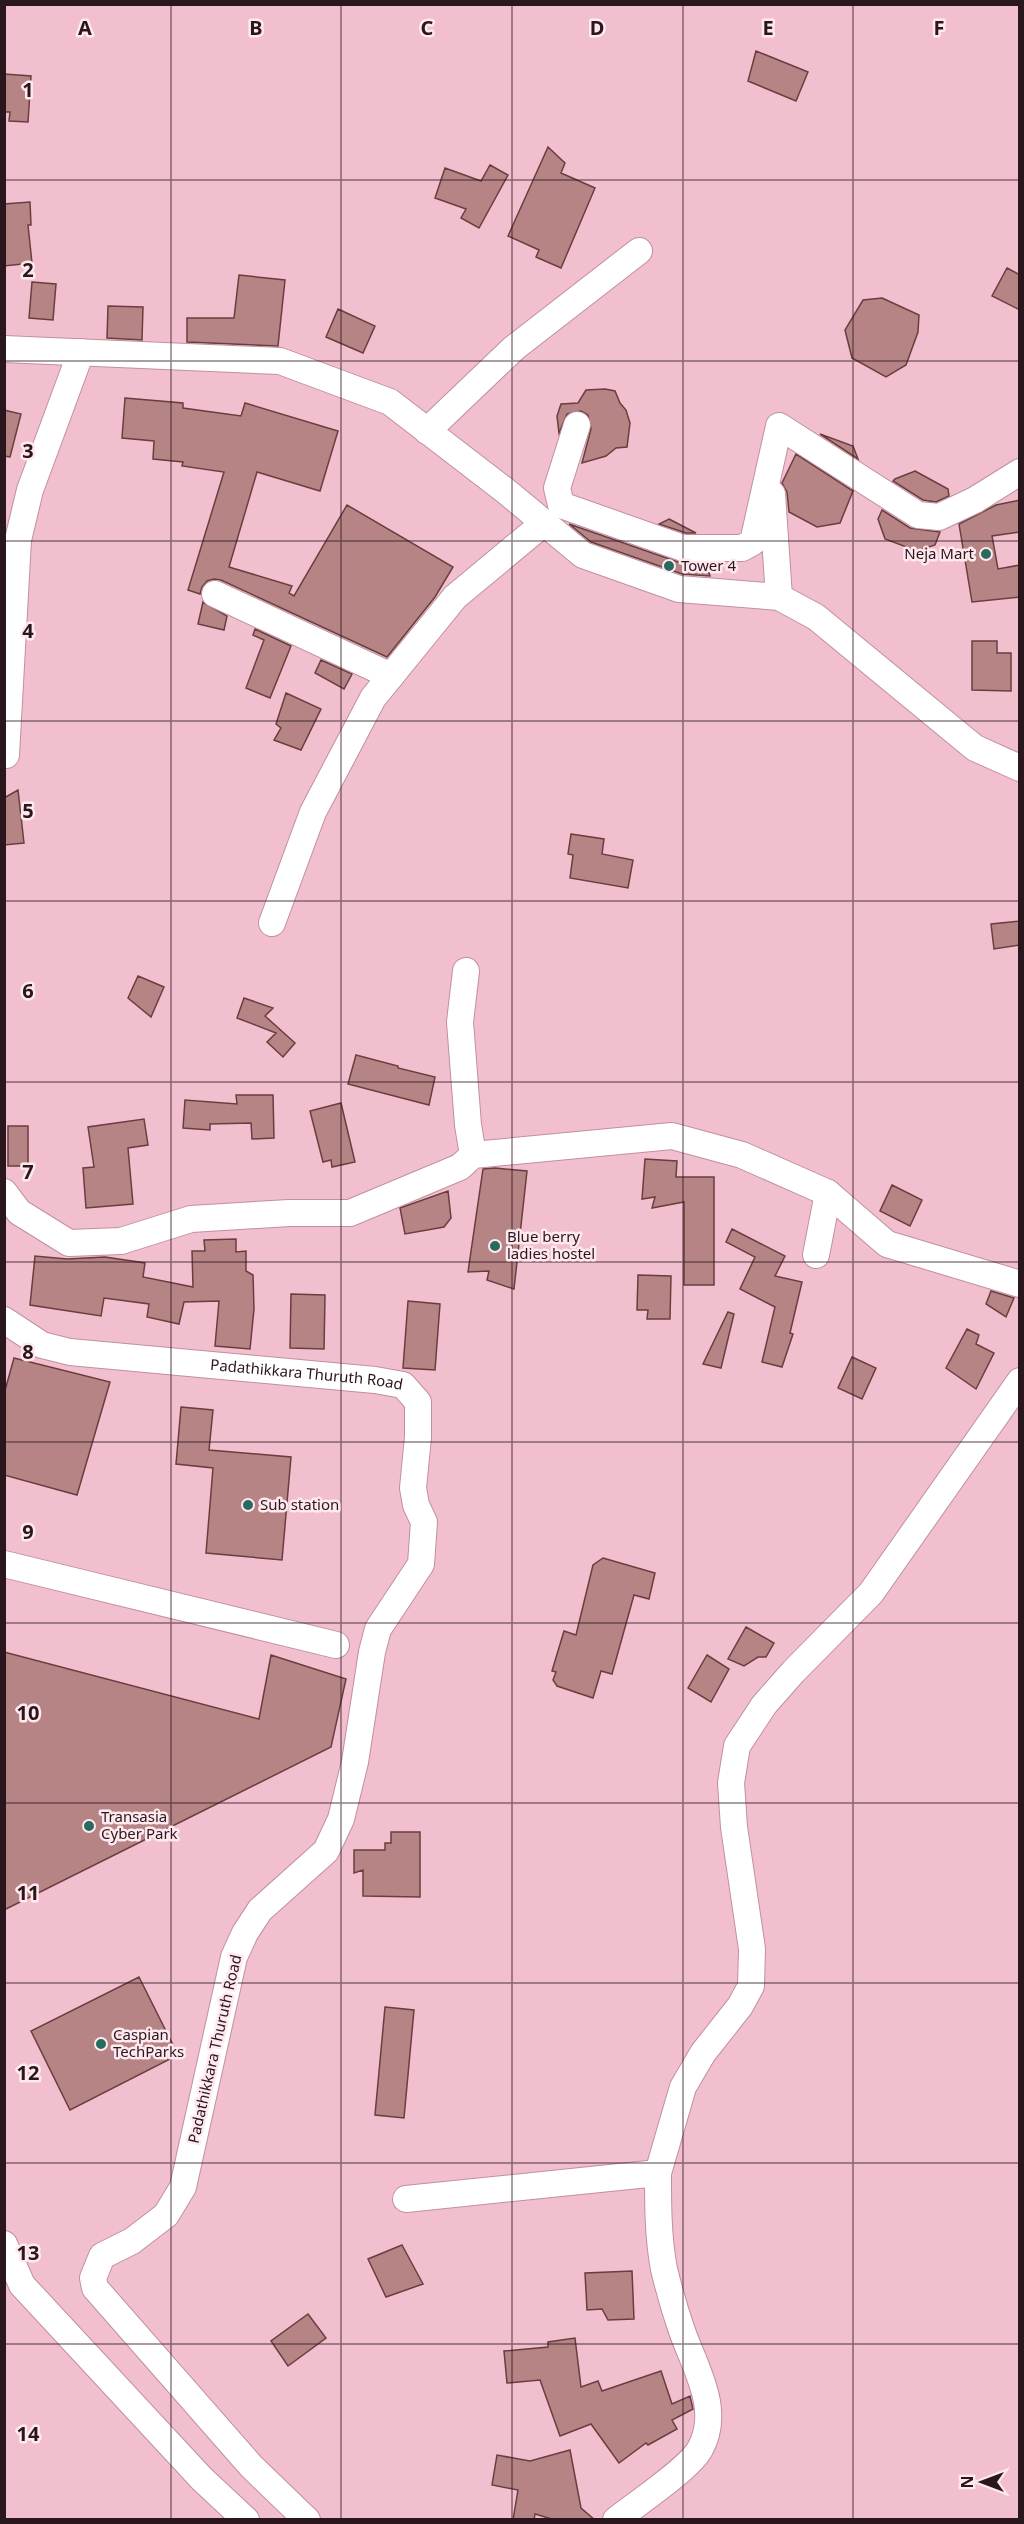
<svg xmlns="http://www.w3.org/2000/svg" width="1024" height="2524" viewBox="0 0 1024 2524" font-family="'Noto Sans',sans-serif">
	<style>
		.building { fill: #b68485; stroke: #6a3e3f; stroke-width: 1.5 }
		.lines { fill: none; stroke-linecap: round; stroke-linejoin: round }
		.minor-casing { stroke: #c0909e; stroke-width: 28 }
		.minor { stroke: #fff; stroke-width: 26 }
		.grid { fill: none; stroke: #29171d; stroke-width: 1.5; stroke-opacity: 0.55 }
		.poi-dot { fill: #266b5e; stroke: #ffe9ef; stroke-width: 2 }
		.labels { text-anchor: middle; stroke-width: 5; stroke-linejoin: round; paint-order: stroke }
		.poi-label { font-size: 15px; fill: #29171d; stroke: #ffe9ef; text-anchor: start }
		.street-label { font-size: 15px; fill: #29171d; stroke: #ffe9ef }
		.grid-label { font-size: 20px; text-anchor: middle; font-weight: bold; fill: #29171d; stroke: #ffe9ef; stroke-width: 5; stroke-linejoin: round; paint-order: stroke }
	</style>
	<rect width="100%" height="100%" fill="#f2bfce"/>
	<path class="building" d="M756 51 808 72 796 101 748 81Z
		M4 74 31 76 28 122 9 121 10 112H4Z
		M548 147 565 163 561 173 595 188 561 268 536 257 539 250 508 236Z
		M490 165 508 175 479 228 461 218 466 209 435 198 445 168 481 181Z
		M30 202 31 225H28L32 263 4 266V204Z
		M1007 268 1020 275V310L992 296Z
		M239 275 285 280 278 346 187 342V318H234Z
		M32 282 56 284 53 320 29 318Z
		M882 298 919 315 918 332 906 365 886 377 852 358 845 330 863 300Z
		M108 306 143 307 142 340 107 338Z
		M338 309 375 326 363 353 326 337Z
		M605 389 615 391 620 403 626 410 630 423 627 447 616 448 606 456 582 463 591 429 588 415 581 411 567 414 559 433 557 416 561 404 578 403 586 390Z
		M125 398 183 403V408L241 416 245 403 338 431 320 491 257 472 229 567 292 586 289 593 294 596 347 505 453 567 435 597 387 657 221 580 214 579 207 581 202 587 200 594 188 590 224 472 182 466 183 462 153 459 154 441 122 438Z
		M4 410 21 414 10 457 4 456Z
		M820 434 853 446 858 459Z
		M796 454 853 491 840 523 817 527 789 512 787 492 782 483Z
		M915 471 948 489 949 496 936 502 923 500 893 481 895 479Z
		M1020 500V532L992 536 998 569 1020 565V597L972 602 959 524 996 505Z
		M882 510 910 528 940 532 935 545 917 551 885 539 878 519Z
		M669 519 696 533H686L659 524Z
		M569 524 678 562 706 563 710 576 682 574 591 542Z
		M203 602 227 616 224 630 198 624Z
		M255 629 291 646 270 698 246 688 264 640 253 635Z
		M972 641H997V653H1011V691L972 690Z
		M321 660 352 674 344 689 315 673Z
		M286 693 321 709 301 750 274 740 281 728 276 724Z
		M18 790 24 843 4 845V798Z
		M571 834 604 839 602 854 633 860 628 888 570 878 573 855 568 854Z
		M1020 921V945L994 949 991 924Z
		M138 976 164 987 151 1017 128 998Z
		M244 998 273 1008 265 1016 295 1043 283 1057 267 1042 276 1033 237 1018Z
		M356 1055 398 1066V1068L435 1077 429 1105 348 1084Z
		M236 1095H273L274 1138 252 1139 251 1123 210 1124V1130L183 1128 185 1100 237 1104Z
		M341 1103 355 1162 332 1167 331 1160 323 1162 310 1111Z
		M144 1119 148 1145 128 1148 133 1204 86 1208 83 1168 94 1167 88 1127Z
		M8 1126H28V1166H8Z
		M645 1159 677 1161 676 1177H714V1285H684V1202L652 1208 655 1197 642 1199Z
		M495 1168 527 1171 514 1289 487 1280 489 1271 468 1272 483 1169Z
		M892 1185 922 1200 910 1226 880 1211Z
		M448 1191 451 1218 444 1227 405 1234 400 1208Z
		M732 1229 785 1256 775 1276 802 1282 790 1333 793 1334 782 1367 762 1362 775 1307 740 1289 755 1257 726 1242Z
		M236 1239V1252L246 1251V1271L253 1275 254 1309 250 1349 215 1346 219 1301 184 1302 179 1324 147 1317 149 1304 104 1298 101 1316 30 1305 35 1256 67 1259 105 1257 145 1263 143 1277 193 1287 192 1251H205L204 1240Z
		M638 1275 671 1276 670 1319H647L648 1310H637Z
		M991 1291 1014 1298 1006 1317 986 1304Z
		M291 1294 325 1295 324 1349 290 1348Z
		M408 1301 440 1304 435 1370 403 1368Z
		M728 1312 734 1314 721 1368 703 1364Z
		M967 1329 979 1335 976 1344 994 1353 976 1389 946 1368Z
		M852 1357 876 1368 862 1399 838 1388Z
		M14 1358 110 1382 77 1495 4 1475V1394Z
		M181 1407 213 1410 209 1450 291 1457 282 1560 206 1553 213 1468 176 1464Z
		M603 1558 655 1573 649 1599 634 1595 612 1674 601 1671 593 1698 557 1686 553 1680 556 1672 552 1671 564 1631 576 1635 593 1565Z
		M746 1627 774 1643 766 1657H758L744 1666 728 1659Z
		M4 1652 259 1719 271 1655 346 1679 331 1747 4 1910Z
		M707 1655 729 1669 711 1702 688 1688Z
		M391 1832H420V1897L363 1896V1870L354 1873V1850H385V1843H391Z
		M139 1977 178 2055 70 2110 31 2031Z
		M385 2007 414 2010 404 2118 375 2115Z
		M402 2245 423 2284 386 2297 368 2259Z
		M632 2271 634 2319 608 2320 602 2309 587 2310 585 2273Z
		M308 2314 326 2338 288 2366 271 2341Z
		M575 2338 581 2387 598 2381 602 2391 661 2371 672 2404 690 2396 693 2409 672 2420 677 2429 648 2445 646 2443 619 2463 591 2424 560 2436 540 2380 507 2383 504 2351 548 2347V2342Z
		M570 2450 581 2508 595 2520H555L535 2514 534 2520H513L518 2490 492 2485 497 2455 530 2461Z"/>
	<g class="lines">
		<defs>
			<g id="minor">
				<path d="M4 349 280 361 390 402 507 492 583 555 679 589 779 597 816 617 975 748 1020 768"/>
				<path d="M577 425 557 488 561 505 683 548H742L753 542 779 426 918 515 939 517 975 500 1020 472"/>
				<path d="M427 431 514 348 639 251"/>
				<path d="M772 494 779 597"/>
				<path d="M215 594 391 676"/>
				<path d="M6 755 18 540 30 490 81 352"/>
				<path d="M272 923 313 812 373 698 455 597 544 523"/>
				<path d="M466 971 460 1022 468 1125 473 1155"/>
				<path d="M4 1192 19 1212 69 1243 121 1241 191 1219 289 1213H350L460 1167 473 1155 672 1136 742 1155 828 1193 816 1255"/>
				<path d="M828 1193 887 1244 1020 1284"/>
				<path id="s1" d="M4 1320 42 1345 70 1352 375 1380 403 1385 418 1402V1437L413 1488 416 1505 424 1522 421 1564 378 1629 372 1652 355 1762 341 1819 326 1851 260 1910 245 1933 234 1957 183 2187 166 2215 132 2241 102 2256 93 2278 95 2288 251 2466 307 2520"/>
				<path d="M4 1564 336 1645"/>
				<path d="M406 2199 658 2173 683 2087 703 2053 740 2006 751 1986 752 1949 734 1827 731 1783 737 1746 764 1705 794 1671 871 1593 1020 1381"/>
				<path d="M4 2244 22 2285 202 2479 246 2520"/>
				<path d="M616 2520C636 2504 689 2469 700 2449 722 2410 695 2368 682 2331 675 2311 669 2290 664 2269 658 2237 658 2206 658 2173"/>
			</g>
		</defs>
		<use href="#minor" class="minor-casing"/>
		<use href="#minor" class="minor"/>
	</g>
	<path class="grid" d="M171 4V2520M341 4V2520M512 4V2520M683 4V2520M853 4V2520M4 180H1020M4 361H1020M4 541H1020M4 721H1020M4 901H1020M4 1082H1020M4 1262H1020M4 1442H1020M4 1623H1020M4 1803H1020M4 1983H1020M4 2163H1020M4 2344H1020"/>
	<g class="poi-dot">
		<circle cx="986" cy="554" r="6"/>
		<circle cx="669" cy="566" r="6"/>
		<circle cx="495" cy="1246" r="6"/>
		<circle cx="248" cy="1505" r="6"/>
		<circle cx="89" cy="1826" r="6"/>
		<circle cx="101" cy="2044" r="6"/>
	</g>
	<g class="labels">
		<g class="poi-label">
			<text x="974" y="559" text-anchor="end">Neja Mart</text>
			<text x="681" y="571">Tower 4</text>
			<text x="507" y="1242">Blue berry<tspan x="507" dy="17">ladies hostel</tspan></text>
			<text x="260" y="1510">Sub station</text>
			<text x="101" y="1822">Transasia<tspan x="101" dy="17">Cyber Park</tspan></text>
			<text x="113" y="2040">Caspian<tspan x="113" dy="17">TechParks</tspan></text>
		</g>
		<g class="street-label">
			<text dy="5" stroke="none"><textPath href="#s1" startOffset="312">Padathikkara Thuruth Road</textPath></text>
			<text transform="translate(215 2049) rotate(-77)" y="5">Padathikkara Thuruth Road</text>
		</g>
	</g>
	<g class="grid-label">
		<text x="85" y="35">A</text>
		<text x="256" y="35">B</text>
		<text x="427" y="35">C</text>
		<text x="597" y="35">D</text>
		<text x="768" y="35">E</text>
		<text x="939" y="35">F</text>
		<text x="28" y="97">1</text>
		<text x="28" y="277">2</text>
		<text x="28" y="458">3</text>
		<text x="28" y="638">4</text>
		<text x="28" y="818">5</text>
		<text x="28" y="998">6</text>
		<text x="28" y="1179">7</text>
		<text x="28" y="1359">8</text>
		<text x="28" y="1539">9</text>
		<text x="28" y="1720">10</text>
		<text x="28" y="1900">11</text>
		<text x="28" y="2080">12</text>
		<text x="28" y="2260">13</text>
		<text x="28" y="2441">14</text>
	</g>
	<rect width="1024" height="2524" fill="none" stroke="#29171d" stroke-width="12"/>
	<g transform="translate(982 2482) rotate(270)" stroke="#ffe9ef" stroke-width="4.5" paint-order="stroke">
	<path d="M0-4.5L10 22L0 15L-10 22Z" fill="#29171d"/>
	<text y="-9" font-size="16" font-weight="bold" text-anchor="middle" fill="#29171d">N</text>
	</g>
</svg>
